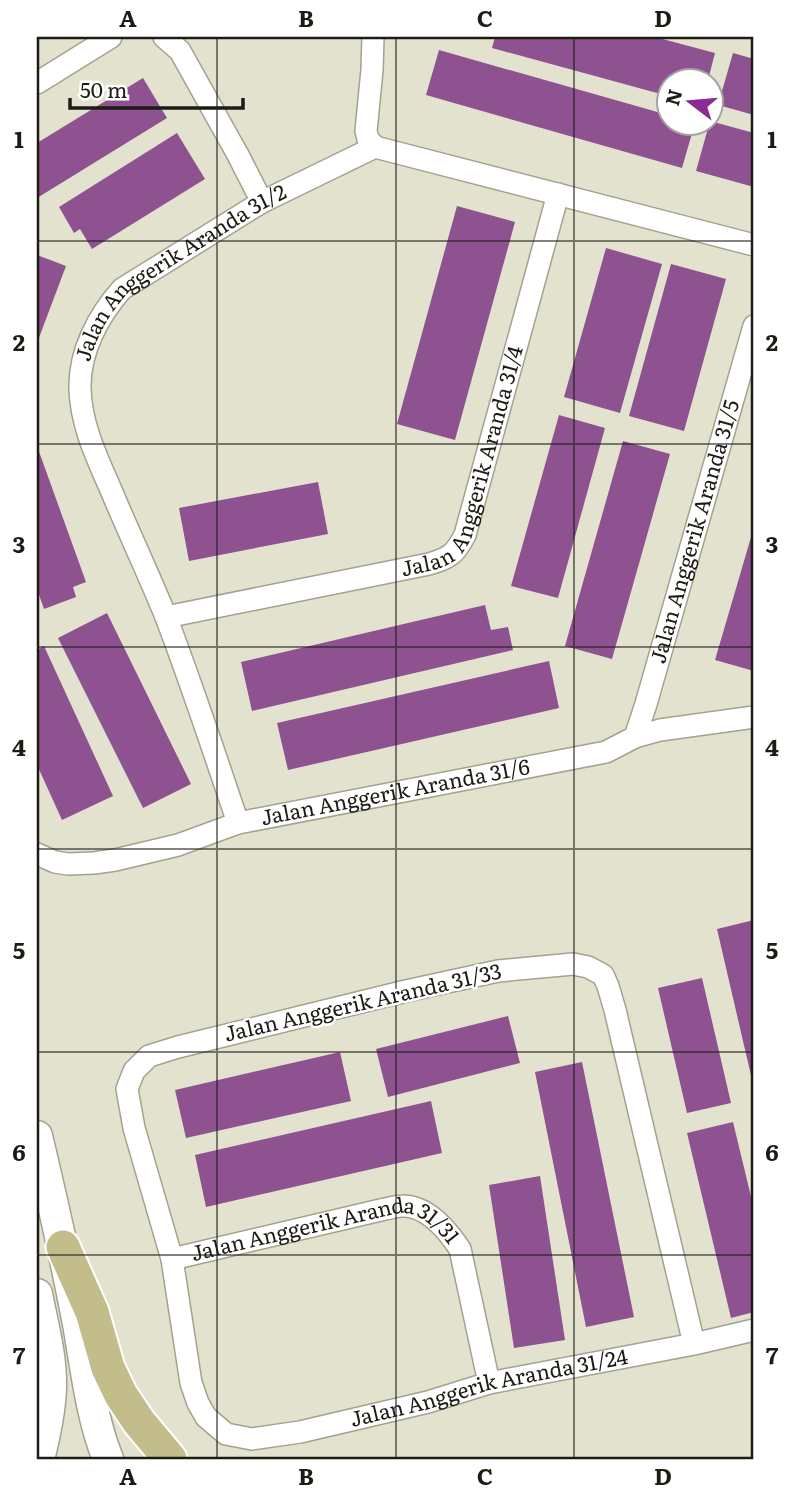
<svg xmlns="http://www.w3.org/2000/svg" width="791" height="1496" viewBox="0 0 791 1496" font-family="Literata,serif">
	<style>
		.building { fill: #8d528f }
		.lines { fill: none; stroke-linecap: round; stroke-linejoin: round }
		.street-casing { stroke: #a4a28f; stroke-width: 24 }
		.secondary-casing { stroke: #a4a28f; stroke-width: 33 }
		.primary-casing { stroke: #fff; stroke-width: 37 }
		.street { stroke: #fff; stroke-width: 21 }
		.secondary { stroke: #fff; stroke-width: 30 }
		.primary { stroke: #c2bd8b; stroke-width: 33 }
		.grid { fill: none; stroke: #1c1c15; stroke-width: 2; stroke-opacity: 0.55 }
		.labels { text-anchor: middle; stroke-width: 5; stroke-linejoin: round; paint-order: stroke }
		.street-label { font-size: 21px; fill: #1c1c15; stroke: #fff }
		.neatline { fill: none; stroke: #1c1c15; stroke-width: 2.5 }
		.grid-label { font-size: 23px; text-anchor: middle; font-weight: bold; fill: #1c1c15 }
	</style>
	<rect width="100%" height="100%" fill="#e3e2ce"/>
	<path class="building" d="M495 37H655L715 53 708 80H668V96L492 48Z
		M439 50 668 115V122L695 123 682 168 426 95Z
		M733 53 754 59V115L718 105Z
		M143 78 167 118 37 198V143Z
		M710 121 754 133V187L696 171Z
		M177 133 205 179 92 249 80 229 74 233 59 207Z
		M457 206 515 222 455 440 397 424Z
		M606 248 662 264 620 413 564 397Z
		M37 255 66 266 37 343Z
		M671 264 726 279 684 431 629 416Z
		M559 415 605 428 558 598 511 586Z
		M623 441 670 454 612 659 565 646Z
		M37 446 86 582 73 587 76 597 44 609 37 589Z
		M318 482 328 534 189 561 179 508Z
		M754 527V671L715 660Z
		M485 605 491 630 508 627 513 650 252 711 241 662Z
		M107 613 191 784 143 808 58 638Z
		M44 646 113 796 62 820 37 765V650Z
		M549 661 559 708 288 770 277 723Z
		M754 920V1084H753L717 929Z
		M702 978 731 1103 687 1113 658 988Z
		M508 1016 520 1063 388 1097 376 1049Z
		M340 1052 351 1101 186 1138 175 1090Z
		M582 1062 634 1317 586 1327 535 1072Z
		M431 1101 442 1153 206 1207 195 1155Z
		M733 1122 754 1209V1312L731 1318 687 1133Z
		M540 1176 565 1340 514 1348 489 1185Z"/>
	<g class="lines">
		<defs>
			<g id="street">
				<path d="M164 37 180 51 238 155 262 202"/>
				<path d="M373 37 372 70 366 131 368 139 375 147"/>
				<path d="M37 83 111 37"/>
				<path id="s1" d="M166 617 429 564C450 558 455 554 465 535L558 194"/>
				<path id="s2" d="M635 737 646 704 754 326"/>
				<path id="s3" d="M238 823C215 755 192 685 166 617 149 575 129 533 111 490 97 458 81 425 80 389 79 352 98 316 122 289L262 202 375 147 754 245"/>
				<path id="s4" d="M37 854 55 862 68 864 94 863 115 860 178 845 238 823 606 752 635 737 660 730 754 717"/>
				<path id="s5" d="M172 1259 385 1209C391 1208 397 1206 402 1206 427 1205 448 1231 460 1249L489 1383"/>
				<path id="s6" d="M694 1344 615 1010 608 986 603 975 588 967 573 964 498 971 406 991 178 1047 149 1056 134 1071 127 1089 134 1128 172 1259 191 1383 198 1403 206 1417 226 1434 252 1439 300 1432 428 1402 489 1383 694 1344 754 1330"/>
			</g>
			<path id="secondary" d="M37 1136C52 1199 66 1261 78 1324 86 1369 91 1417 108 1459
				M37 1294C43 1325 52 1357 51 1388 50 1412 45 1436 39 1459"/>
			<path id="primary" d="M63 1247 92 1312 108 1368 121 1395 139 1422 170 1459"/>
		</defs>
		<use href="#street" class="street-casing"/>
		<use href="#secondary" class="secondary-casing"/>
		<use href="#primary" class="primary-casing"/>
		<use href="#street" class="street"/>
		<use href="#secondary" class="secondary"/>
		<use href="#primary" class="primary"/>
	</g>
	<path class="grid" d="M217 37V1459M396 37V1459M574 37V1459M37 241H754M37 444H754M37 647H754M37 849H754M37 1052H754M37 1255H754"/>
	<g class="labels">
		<g class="street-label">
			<text dy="7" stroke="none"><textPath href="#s3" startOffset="628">Jalan Anggerik Aranda 31/2</textPath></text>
			<text dy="7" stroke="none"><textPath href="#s1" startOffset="376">Jalan Anggerik Aranda 31/4</textPath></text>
			<text dy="7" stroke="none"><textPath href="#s2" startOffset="214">Jalan Anggerik Aranda 31/5</textPath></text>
			<text dy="7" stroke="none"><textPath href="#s4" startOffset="369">Jalan Anggerik Aranda 31/6</textPath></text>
			<text transform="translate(363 1003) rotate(-13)" y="7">Jalan Anggerik Aranda 31/33</text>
			<text dy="7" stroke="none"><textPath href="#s5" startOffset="161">Jalan Anggerik Aranda 31/31</textPath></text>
			<text dy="7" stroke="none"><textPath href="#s6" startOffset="1522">Jalan Anggerik Aranda 31/24</textPath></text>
		</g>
	</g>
	<rect width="791" height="1496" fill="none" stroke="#ffffff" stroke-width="77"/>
	<g transform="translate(690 102) rotate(286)"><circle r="33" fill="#ffffff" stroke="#a4a4a1" stroke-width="2"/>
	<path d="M0-5L12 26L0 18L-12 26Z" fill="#8d2a91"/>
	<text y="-10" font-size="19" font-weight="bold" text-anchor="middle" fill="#1c1c15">N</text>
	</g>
	<path d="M70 98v10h173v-10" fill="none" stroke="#1c1c15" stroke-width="3.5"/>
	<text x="80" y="98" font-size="21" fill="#1c1c15" stroke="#ffffff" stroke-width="5" paint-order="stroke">50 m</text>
	<rect x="38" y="38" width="714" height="1420" class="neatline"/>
	<g class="grid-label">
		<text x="128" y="27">A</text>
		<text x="306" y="27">B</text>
		<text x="485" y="27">C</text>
		<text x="663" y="27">D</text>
		<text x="19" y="148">1</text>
		<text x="772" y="148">1</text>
		<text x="19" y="351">2</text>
		<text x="772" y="351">2</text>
		<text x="19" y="553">3</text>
		<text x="772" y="553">3</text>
		<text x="19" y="756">4</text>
		<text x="772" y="756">4</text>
		<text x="19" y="959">5</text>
		<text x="772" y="959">5</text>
		<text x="19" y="1161">6</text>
		<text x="772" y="1161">6</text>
		<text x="19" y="1364">7</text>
		<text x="772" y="1364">7</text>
		<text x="128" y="1485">A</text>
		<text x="306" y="1485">B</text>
		<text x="485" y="1485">C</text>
		<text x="663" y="1485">D</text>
	</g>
</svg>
